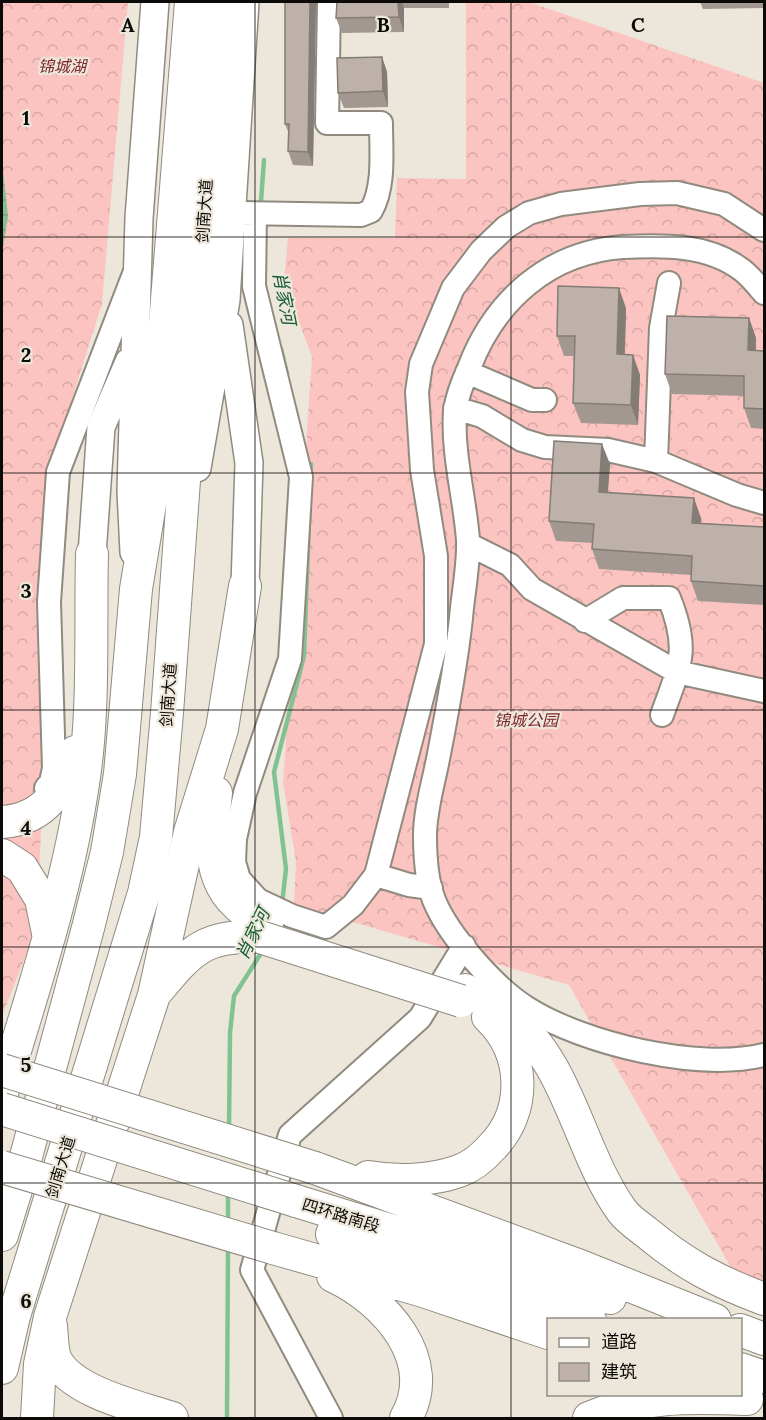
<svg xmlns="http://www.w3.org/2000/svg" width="766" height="1420" viewBox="0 0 766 1420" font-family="Lora,'Noto Sans SC',serif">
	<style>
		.forest { fill: url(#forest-crowns) }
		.water { fill: url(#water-waves) }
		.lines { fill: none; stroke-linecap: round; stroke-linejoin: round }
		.stream { stroke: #82c292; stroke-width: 4.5 }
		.minor-casing { stroke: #908a7f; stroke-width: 26 }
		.major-casing { stroke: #908a7f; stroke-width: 30 }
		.highway-casing { stroke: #908a7f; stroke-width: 34 }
		.minor { stroke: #fff; stroke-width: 22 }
		.major { stroke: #fff; stroke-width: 27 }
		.highway { stroke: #fff; stroke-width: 32 }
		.highway-bridge-casing { stroke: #908a7f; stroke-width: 34; stroke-linecap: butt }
		.highway-bridge { stroke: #fff; stroke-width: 32 }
		.wall { fill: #a39891 }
		.shaded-wall { fill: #847c76 }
		.building { fill: #bdb1a9; stroke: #847c76; stroke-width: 1.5 }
		.grid { fill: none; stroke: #0d0b07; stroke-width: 1.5; stroke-opacity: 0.55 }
		.labels { text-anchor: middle; stroke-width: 4.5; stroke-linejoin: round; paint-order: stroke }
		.park-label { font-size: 16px; font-style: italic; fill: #7f252b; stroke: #ede7db }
		.street-label { font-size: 16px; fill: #0d0b07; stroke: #ede7db }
		.water-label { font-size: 18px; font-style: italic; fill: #155c30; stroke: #ede7db }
		.grid-label { font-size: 20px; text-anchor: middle; font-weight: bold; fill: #0d0b07; stroke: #ede7db; stroke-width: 4.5; stroke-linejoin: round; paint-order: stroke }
	</style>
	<defs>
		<pattern id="forest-crowns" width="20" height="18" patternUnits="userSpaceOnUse" patternTransform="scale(1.5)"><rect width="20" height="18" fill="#fcc4c1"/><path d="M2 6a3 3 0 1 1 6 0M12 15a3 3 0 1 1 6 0" fill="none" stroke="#d7a7a4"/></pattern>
		<pattern id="water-waves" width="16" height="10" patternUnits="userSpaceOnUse" patternTransform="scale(1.5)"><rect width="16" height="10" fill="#82c292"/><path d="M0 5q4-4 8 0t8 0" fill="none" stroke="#6fa57c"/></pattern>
	</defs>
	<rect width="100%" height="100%" fill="#ede7db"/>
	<path class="forest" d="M2 2H128L102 304 52 462 36 604 44 775 36 929 2 1016Z
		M466 2H529L764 83V1283L733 1271 569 985 294 905 296 862 283 782 312 357 284 281 288 238H395L397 178 466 179Z"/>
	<path class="water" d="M2 161 8 216 2 254Z"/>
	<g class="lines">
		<path class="stream" d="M261 201 264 160
			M281 349 287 374
			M282 904 286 869 274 772 304 656 311 464
			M229 1128 230 1033 234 996 263 950
			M228 1224V1190
			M227 1416 228 1247"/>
		<defs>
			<path id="minor" d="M241 213 361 215 371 211C385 186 381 152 381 123H327L329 2
				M255 214 254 286 301 477 290 659 245 793 235 839 234 862 239 879 258 900 292 916 326 927 353 905 376 875 436 644V556L422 470 417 392 421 364 453 288 481 251 506 227 529 213 561 204 640 194 677 193 724 204 764 230
				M764 293C757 285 750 276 742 270 708 244 663 245 623 247 549 252 495 300 469 368 463 381 457 396 455 411 452 454 465 498 468 540 469 565 463 593 461 618 456 665 447 713 438 759 433 785 425 810 425 836 425 855 427 882 434 900 448 935 495 988 527 1008 584 1044 698 1071 764 1055
				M467 372 532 400H545
				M455 408 482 416 522 440 545 447 608 450 656 461 737 495 764 503
				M656 461 661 328 669 283
				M468 544 510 565 532 589 677 672 764 691
				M585 621 623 598H669C690 650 680 665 662 715
				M46 788 51 782 54 768 49 602 58 472 134 274
				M376 875 409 885 431 888
				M331 1418 252 1270 290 1135 420 1018 464 946"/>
			<path id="major" d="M229 325 249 463 245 586
				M197 468 226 300 245 2
				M134 552 131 491 139 218 155 2
				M92 554 101 427 129 362"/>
			<path id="highway" d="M216 793C210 850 205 897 267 924
				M2 822C47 819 61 789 75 752
				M2 855 22 868 41 899 48 933
				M158 990C192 949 205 935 260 937
				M465 990C479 998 495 1005 508 1015 570 1063 578 1150 622 1211 628 1219 638 1226 646 1232 684 1264 718 1282 764 1299
				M2 1093C32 994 66 893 82 790 95 715 90 631 92 554
				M315 1168 583 1267 715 1320
				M368 1177C397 1182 431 1181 459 1171 471 1167 483 1157 492 1147 528 1110 525 1052 488 1017
				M296 1201 610 1298
				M332 1234 590 1320
				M2 1235 24 1164 88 928 107 852 120 774 136 589 151 498 191 2
				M273 1248 420 1290 548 1333
				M333 1276C385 1300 439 1360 406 1418
				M51 1326C52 1336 52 1349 55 1358 70 1392 139 1407 172 1418
				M740 1330 764 1339
				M2 1368 14 1316 144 893 156 837 167 713 219 2
				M740 1369 764 1377
				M37 1418 40 1364 50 1317 154 995 190 832 222 729 245 586
				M589 1418C643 1395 690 1397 747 1399"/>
		</defs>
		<use href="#minor" class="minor-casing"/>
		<use href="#major" class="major-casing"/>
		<use href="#highway" class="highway-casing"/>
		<use href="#minor" class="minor"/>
		<use href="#major" class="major"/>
		<use href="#highway" class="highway"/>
		<defs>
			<path id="highway-bridge" d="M260 937 461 1001
				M2 1070 315 1168
				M2 1109 296 1201
				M2 1167 273 1248"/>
		</defs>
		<use href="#highway-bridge" class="highway-bridge-casing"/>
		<use href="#highway-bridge" class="highway-bridge"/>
	</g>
	<path class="wall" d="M285 2H316L313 166 293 165 288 151 289 134 285 124Z
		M337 2H449V8H404V32L342 33 336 18Z
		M700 2H765V8L703 9Z
		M382 57 387 72 388 107 344 108 338 93Z
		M626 308 625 355H633L640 375 638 425 581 423 573 403 574 356H564L557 336Z
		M749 318 756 338V351H765V429L751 428 744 408V396L672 394 665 374Z
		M610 464 608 493 701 518V523L765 527V605L698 601 691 581V575L599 569 592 549 593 543 556 541 549 521Z"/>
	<path class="shaded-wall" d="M310 2H316L313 166 308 152Z
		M398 2H402L404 8V32L399 17Z
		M382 57 387 72 388 107 383 91Z
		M619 288 626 308 624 374 617 354Z
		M749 318 756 338 755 370 748 350Z
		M633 355 640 375 638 425 631 405Z
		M602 444 610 464 606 512 599 492Z
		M694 498 701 518 699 543 692 523Z"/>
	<path class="building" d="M285 2H310L308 152 288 151 289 124H285Z
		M337 2H398L399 17 336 18Z
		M382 57 383 91 338 93 337 58Z
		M558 286 619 288 617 354 633 355 631 405 573 403 575 336H557Z
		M667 316 749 318 748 350 765 351V409L744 408V376L665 374Z
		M554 441 602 444 599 492 694 498 692 523 765 527V586L691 581 692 556 592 549 594 524 549 521Z"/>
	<path class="grid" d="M255 2V1418M511 2V1418M2 237H764M2 473H764M2 710H764M2 947H764M2 1183H764"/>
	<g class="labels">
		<g class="park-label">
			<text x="62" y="72">锦城湖</text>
			<text x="526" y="726">锦城公园</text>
		</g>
		<g class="street-label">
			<text transform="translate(204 211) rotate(-86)" y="6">剑南大道</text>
			<text transform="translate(168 695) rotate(-86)" y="6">剑南大道</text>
			<text transform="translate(60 1167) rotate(-73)" y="6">剑南大道</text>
			<text transform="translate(341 1215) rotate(17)" y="6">四环路南段</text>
		</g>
		<g class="water-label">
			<text transform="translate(284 298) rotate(79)" y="6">肖家河</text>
			<text transform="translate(253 934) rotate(-64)" y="6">肖家河</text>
		</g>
	</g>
	<g class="grid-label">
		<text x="128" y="32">A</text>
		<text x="383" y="32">B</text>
		<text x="638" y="32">C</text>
		<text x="26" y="125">1</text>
		<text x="26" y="362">2</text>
		<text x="26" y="598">3</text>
		<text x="26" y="835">4</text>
		<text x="26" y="1072">5</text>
		<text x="26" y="1308">6</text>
	</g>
	<rect width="766" height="1420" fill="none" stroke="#0d0b07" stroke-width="6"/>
	<rect x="547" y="1318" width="195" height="78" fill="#ede7db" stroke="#938f86" stroke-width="1.5"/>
	<rect x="559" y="1338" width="30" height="9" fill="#ffffff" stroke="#938f86" stroke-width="1.5"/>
	<text x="601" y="1348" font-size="18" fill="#0d0b07">道路</text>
	<rect x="559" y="1363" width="30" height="18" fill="#bdb1a9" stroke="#938f86" stroke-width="1.5"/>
	<text x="601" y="1378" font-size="18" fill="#0d0b07">建筑</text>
</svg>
